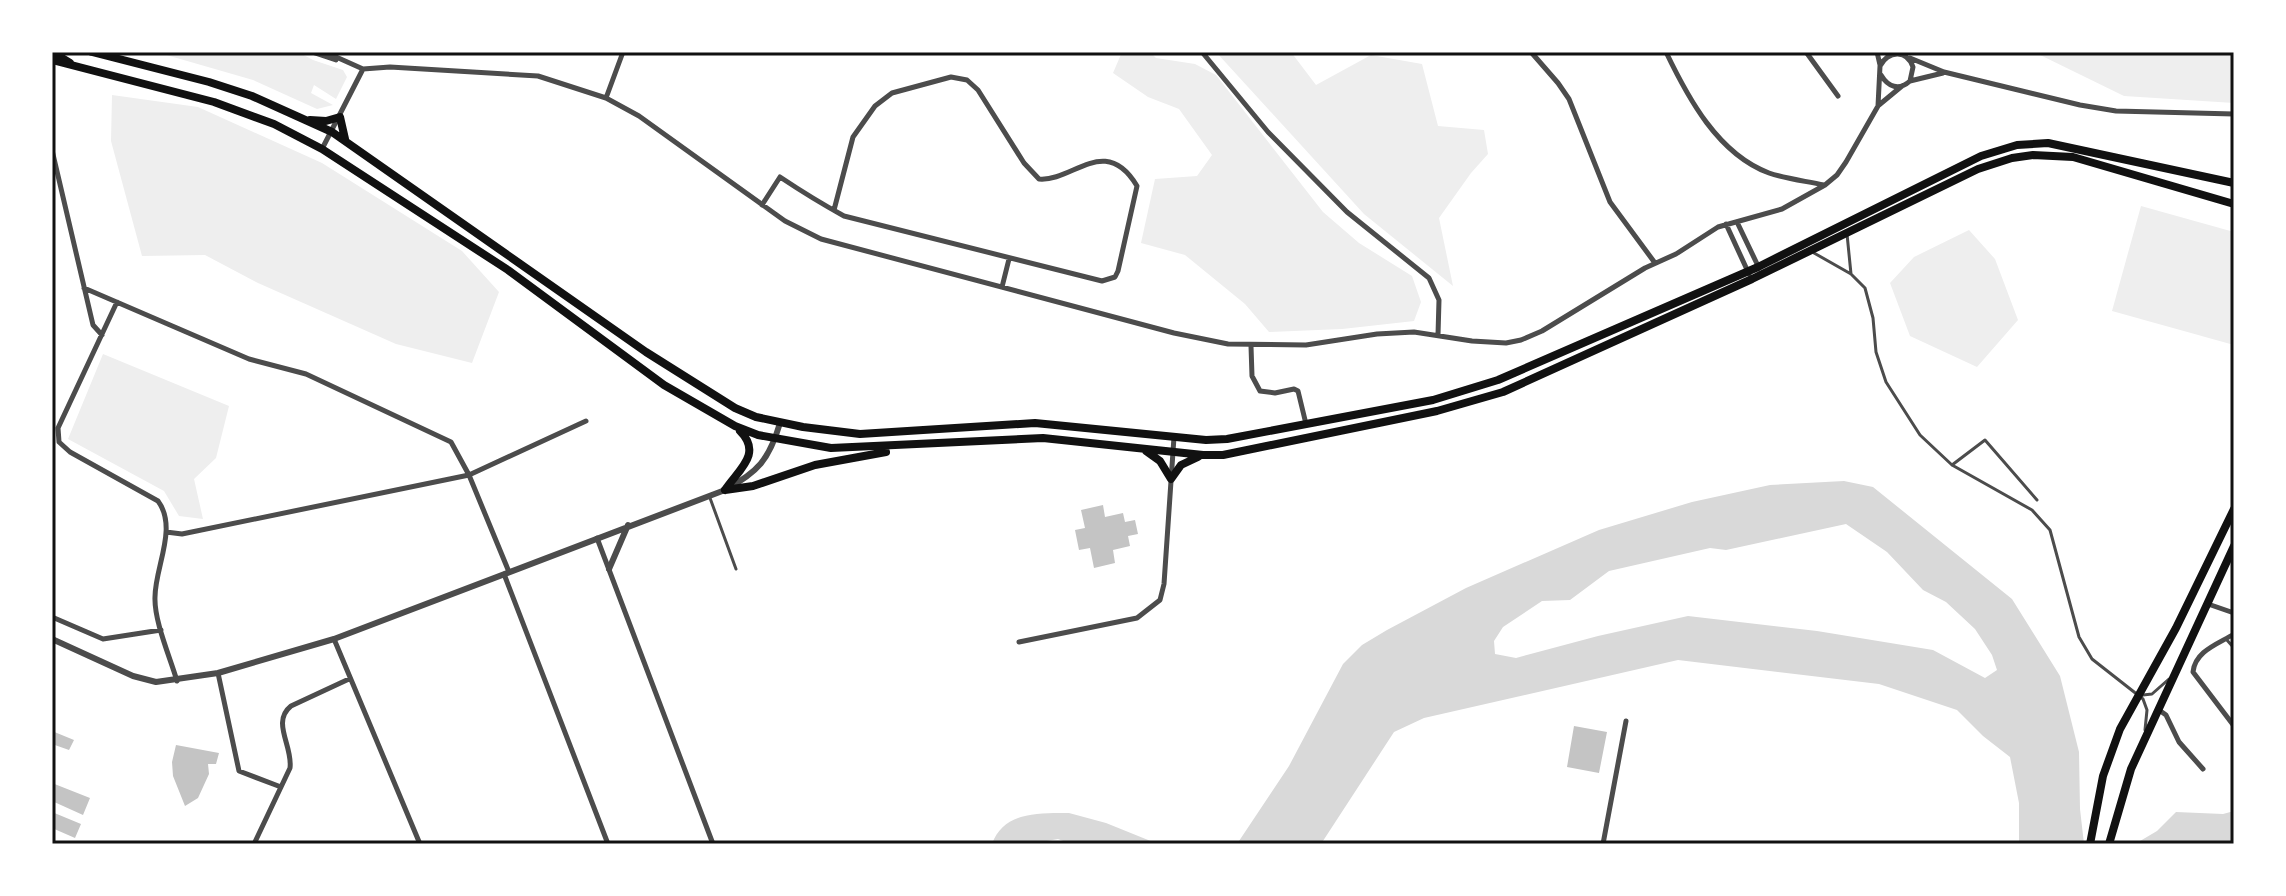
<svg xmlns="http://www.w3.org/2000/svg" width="2286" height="896" viewBox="0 0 2286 896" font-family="'Source Sans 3',sans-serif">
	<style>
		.green { fill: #eee }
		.water { fill: #d9d9d9; fill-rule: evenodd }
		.building { fill: #c4c4c4 }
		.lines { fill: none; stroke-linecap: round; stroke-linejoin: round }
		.service { stroke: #4c4c4c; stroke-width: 3 }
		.minor { stroke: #4c4c4c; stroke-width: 5 }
		.tertiary { stroke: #4c4c4c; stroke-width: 6 }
		.primary { stroke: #111; stroke-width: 8 }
		.neatline { fill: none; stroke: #111; stroke-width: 3 }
	</style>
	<rect width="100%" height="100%" fill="#fff"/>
	<path class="green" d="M156 52H298L313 60 343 70 347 77 336 99 314 85 311 93 333 105 317 109 253 80Z
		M1122 52H1150L1156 58 1195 64 1216 75 1323 212 1359 243 1412 276 1421 302 1414 321 1342 329 1269 332 1245 304 1185 255 1141 243 1155 179 1197 176 1212 155 1179 109 1148 97 1113 73Z
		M1216 52H1291L1316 85 1371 55 1422 64 1438 126 1484 130 1488 154 1471 173 1439 218 1453 286 1364 214Z
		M2034 52H2234V103L2124 96Z
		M112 95 198 107 322 163 462 251 499 292 472 363 396 344 258 283 205 255 142 256 111 141Z
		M2141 206 2234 232V345L2112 311Z
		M1969 230 1995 259 2018 320 1977 367 1910 336 1890 283 1914 257Z
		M103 354 229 406 216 458 194 479 203 519 179 516 164 491 68 439Z"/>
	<path class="water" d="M1844 481 1873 487 2012 599 2060 676 2079 752 2080 809 2084 844H2019V803L2010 757 1983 736 1957 710 1879 684 1678 660 1424 718 1394 732 1321 844H1237L1289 766 1343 664 1362 645 1387 630 1466 588 1599 530 1692 502 1770 485ZM1846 524 1887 552 1923 590 1946 602 1975 629 1992 655 1997 670 1985 678 1933 650 1817 631 1688 616 1598 636 1516 658 1495 654 1494 641 1503 627 1542 601 1570 600 1609 571 1710 548 1726 550Z
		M2234 811V844H2135L2157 831 2176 812 2223 814Z
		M1069 813 1106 823 1158 844H1071L1058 839 1030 844H992C1004 811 1040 813 1069 813Z"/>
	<path class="building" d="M1103 505 1105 517 1123 513 1125 522 1135 520 1138 534 1128 536 1130 546 1113 550 1115 563 1094 568 1090 548 1079 550 1075 530 1085 528 1081 510Z
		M1574 726 1607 732 1599 773 1567 767Z
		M52 731 74 740 69 750 52 744Z
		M176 745 219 753 216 764H208L209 774 198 798 185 806 173 776 172 762Z
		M52 783 90 798 83 815 52 801Z
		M52 812 81 824 75 838 52 828Z"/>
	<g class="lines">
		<path class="service" d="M1847 234 1851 274
			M1814 253 1851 274 1865 288 1873 318 1876 352 1886 382 1920 435 1952 465 2032 510 2050 530 2079 637 2092 659 2143 699 2147 710 2145 730
			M1952 465 1985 440 2037 500
			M710 498 736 569
			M2226 639 2234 648
			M2143 695 2152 694 2169 679"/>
		<path class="minor" d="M312 52 336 60
			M325 52 363 69 390 67 538 76 606 98 639 116 785 221 821 239 1174 333 1228 344 1306 345 1377 334 1414 332 1472 341 1506 343 1521 340 1542 331 1645 268 1676 254 1718 227 1782 209 1825 185 1837 175 1846 162 1878 106 1880 66C1889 50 1907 50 1913 67L1910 81C1899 91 1888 87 1881 75
			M1202 52 1268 132 1347 212 1429 278 1439 300 1438 335
			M1531 52 1558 83 1569 99 1610 202 1655 263
			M1666 52C1688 98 1718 154 1769 173 1786 179 1806 181 1824 185
			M1806 52 1838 96
			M1877 52 1880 65
			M1910 58 1944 72 2080 105 2116 111 2234 114
			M1910 81 1943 73
			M606 98 623 52
			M1879 105 1902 86
			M322 149 363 69
			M52 150 93 325 102 335
			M762 205 780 177C801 191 822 204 844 216L1102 281 1115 277 1118 271 1137 186C1105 133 1073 182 1039 179L1024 163 978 90 967 80 951 77 892 93 875 106 853 137 834 210
			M1737 222 1759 268
			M1726 224 1749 274
			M1002 287 1009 259
			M84 288 249 359 306 374 451 442 469 475 509 572
			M117 302 58 428 59 442 70 452 158 501C178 528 155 567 155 597 154 621 170 657 177 681
			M1251 346 1252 376 1260 391 1275 393 1294 389 1298 391 1306 424
			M166 532 182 534 469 475 586 421
			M597 538 713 844
			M504 574 608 844
			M2208 604 2234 613
			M52 617 103 639 161 630
			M2234 634C2218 644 2195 651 2193 672L2234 726
			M334 639 420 844
			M1019 642 1137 618 1160 600 1164 584 1174 437
			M218 673 239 771 281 787
			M2159 710 2166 715 2179 742 2203 769
			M254 844 290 768C293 746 271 722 291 706L349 679
			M1603 844 1626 721"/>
		<path class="tertiary" d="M609 569 628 525
			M52 639 133 676 156 682 218 673 334 639 725 490C758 472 769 460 780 423"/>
		<path class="primary" d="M52 52 70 63
			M92 52 209 82 252 96 332 132 646 352 735 408 756 417 803 427 860 434 1035 423 1206 440 1227 439 1433 400 1498 380 1758 267 1981 156 2017 145 2048 143 2234 183
			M52 60 214 102 274 124 322 149 508 270 664 385 735 426 758 435 831 448 1043 438 1203 455H1223L1437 411 1503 392 1752 279 1978 169 2012 158 2033 155 2073 157 2234 204
			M310 120 326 121 340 117 345 139
			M1146 451 1160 461 1171 479 1181 465 1198 457
			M725 490 753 486 815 465 886 452
			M725 490C738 470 763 454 740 431
			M2090 844 2103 776 2120 729 2176 628 2234 509
			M2109 844 2131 769 2234 546"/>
	</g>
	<rect width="2286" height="896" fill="none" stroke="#ffffff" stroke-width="108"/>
	<rect x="54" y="54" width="2178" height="788" class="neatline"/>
</svg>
